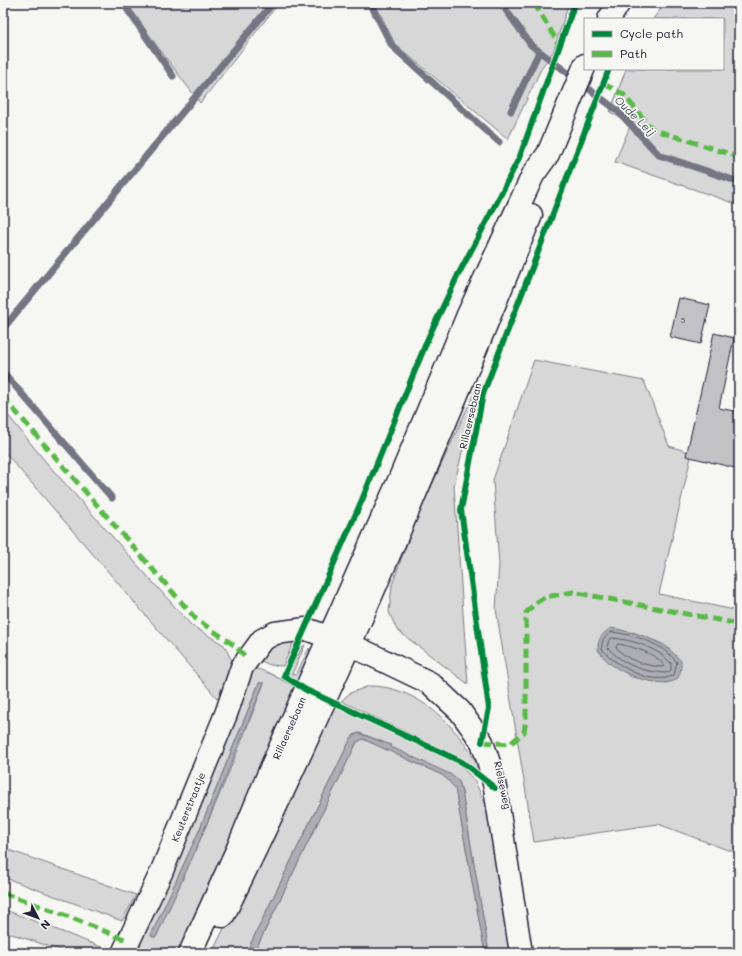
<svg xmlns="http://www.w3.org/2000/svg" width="742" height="956" viewBox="0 0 742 956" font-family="Mali,sans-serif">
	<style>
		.green { fill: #d7d7d7; stroke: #7c7c89; fill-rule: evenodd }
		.water { fill: #adadb3; stroke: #757583 }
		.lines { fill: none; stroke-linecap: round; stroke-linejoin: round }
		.shore { stroke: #5a5a6b; stroke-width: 1 }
		.stream { stroke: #757583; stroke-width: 7 }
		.building { fill: #c2c2c4; stroke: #22223b }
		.minor-casing { stroke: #22223b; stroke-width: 25 }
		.tertiary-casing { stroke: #22223b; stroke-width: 25 }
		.minor { stroke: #f6f6f2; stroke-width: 22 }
		.tertiary { stroke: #f6f6f2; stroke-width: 22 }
		.quiet { stroke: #58b947; stroke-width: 5; stroke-dasharray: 10 5; stroke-linecap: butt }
		.cycleway-casing { stroke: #f6f6f2; stroke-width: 8 }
		.cycleway { stroke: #00873e; stroke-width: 6 }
		.labels { text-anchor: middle; stroke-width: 3.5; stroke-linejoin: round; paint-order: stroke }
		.number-label { font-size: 8px; fill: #4a4a5d }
		.street-label { font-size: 10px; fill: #22223b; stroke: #f6f6f2 }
		.water-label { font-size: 11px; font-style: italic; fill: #535365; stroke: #f6f6f2 }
	</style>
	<rect width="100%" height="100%" fill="#f6f6f2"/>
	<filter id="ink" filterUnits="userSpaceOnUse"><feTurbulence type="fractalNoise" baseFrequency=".025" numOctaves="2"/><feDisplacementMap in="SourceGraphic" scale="8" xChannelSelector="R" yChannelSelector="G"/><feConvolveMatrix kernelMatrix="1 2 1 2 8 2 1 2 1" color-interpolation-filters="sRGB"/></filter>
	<g filter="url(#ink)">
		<path class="green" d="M127 3H279L200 103 157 46Z
			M375 3H569L553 52 542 67 508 139 395 44Z
			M665 3H739V205L615 162 631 124 610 112 626 69H723V19H653Z
			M534 360 644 381 669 446 692 453 659 594 739 611V853L725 849 658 824 534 842 496 609 499 564 493 480ZM633 632 665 645 681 661 667 683 631 677 598 651V644Z
			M478 385 454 486 468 684 397 630 389 612 392 585 413 526Z
			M3 409 45 461 191 625 224 645 233 663 223 705 3 450Z
			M294 641 283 666 270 665 257 659C267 647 280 643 294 641Z
			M305 645 292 674 296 675 309 648 312 657 297 682 289 675V672L303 646Z
			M252 667 269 673 299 689 184 953H130ZM259 683H264C232 769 195 853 156 937L151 936 199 831Z
			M369 686C416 685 458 726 478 766L474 768 463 759 341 701 350 693Z
			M336 707 460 765 475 781 484 802H486L510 953H489L462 792 459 781 391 747V745L360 733 355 734 351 738 246 953H212L326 718Z
			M363 739 442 775 447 779 455 788 485 953H254L357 742Z
			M3 848 136 895 122 921 3 877Z
			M3 909 109 950 110 953H69L3 931Z"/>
		<path class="water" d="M611 628C638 633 663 640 681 661 681 666 681 674 677 679 659 695 565 656 611 628Z
			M259 683H264L195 852 156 937H152L151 935 199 831Z
			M358 733 391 745V747L450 774 459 781 462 792 489 953H485L455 788 447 779 442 775 363 739 357 742 254 953H246L351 738Z"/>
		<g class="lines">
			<path class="shore" d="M612 632C636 635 661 643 677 662L674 675C652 687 616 666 602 649 601 640 605 636 612 632Z
				M613 638C634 640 657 648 671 663V670C667 674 663 673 657 672 636 670 621 662 607 647L609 640Z
				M618 644C630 646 659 654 664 666L661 667C645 665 626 661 616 647Z"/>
			<path class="stream" d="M123 3 173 76
				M370 3 392 46 499 142
				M501 3 531 45 618 111 659 155 739 182
				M511 111 539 52
				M6 325 273 3
				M3 372 112 498"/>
		</g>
		<path class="building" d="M679 298 710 305 701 344 670 337Z
			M714 333 734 338 719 408 739 412V469L686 456Z"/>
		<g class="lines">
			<defs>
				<path id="minor" d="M123 953 161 873 226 714 242 667 262 640 275 633 306 629 351 645 430 683 460 711 482 742 489 763 495 788 521 953"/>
				<path id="tertiary" d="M609 19 619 3
					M223 916C336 687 434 452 531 215
					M190 953 238 848 271 768 400 478 468 315 533 175 548 154 585 65"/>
			</defs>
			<use href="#minor" class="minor-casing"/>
			<use href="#tertiary" class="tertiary-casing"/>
			<use href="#minor" class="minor"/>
			<use href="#tertiary" class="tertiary"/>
			<path class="quiet" d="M534 3 557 41 558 48
				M604 84 623 94 652 129 739 157
				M3 397 196 619 234 645 247 658
				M482 742 510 744 524 732 526 719V613L534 604 545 597 573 592 739 624
				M3 893 57 912 129 941"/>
			<defs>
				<path id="cycleway" d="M482 742 489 708 461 510 483 394 609 69
					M495 788 462 762 306 690 284 676 362 500 429 336 458 275 499 198 520 156 575 3"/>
			</defs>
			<use href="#cycleway" class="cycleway-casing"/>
			<use href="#cycleway" class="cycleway"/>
		</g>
	</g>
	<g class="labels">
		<g class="number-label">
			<text x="683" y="323">5</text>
		</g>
		<g class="street-label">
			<text transform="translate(470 416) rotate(-77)" y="4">Rillaersebaan</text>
			<text transform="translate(289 728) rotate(-66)" y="4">Rillaersebaan</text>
			<text transform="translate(503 785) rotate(78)" y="4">Rielseweg</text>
			<text transform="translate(188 807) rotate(-68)" y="4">Keuterstraatje</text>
		</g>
		<g class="water-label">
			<text transform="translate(635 116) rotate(44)" y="4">Oude Leij</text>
		</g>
	</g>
	<rect width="742" height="956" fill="none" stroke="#f6f6f2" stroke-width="16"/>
	<rect x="8" y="8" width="726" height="940" fill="none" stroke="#22223b" stroke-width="1.5" filter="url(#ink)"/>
	<rect x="584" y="18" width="140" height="52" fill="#f6f6f2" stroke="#a1a1a9"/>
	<rect x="592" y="31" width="20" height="6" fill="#00873e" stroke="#a1a1a9"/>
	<text x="620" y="38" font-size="12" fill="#22223b">Cycle path</text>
	<rect x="592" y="51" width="20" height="6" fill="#58b947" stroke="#a1a1a9"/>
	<text x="620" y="58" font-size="12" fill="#22223b">Path</text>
	<g transform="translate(38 918) rotate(132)" stroke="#f6f6f2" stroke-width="3" paint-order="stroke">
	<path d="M0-3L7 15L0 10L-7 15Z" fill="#22223b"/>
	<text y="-6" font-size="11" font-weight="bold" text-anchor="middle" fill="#22223b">N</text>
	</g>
</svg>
